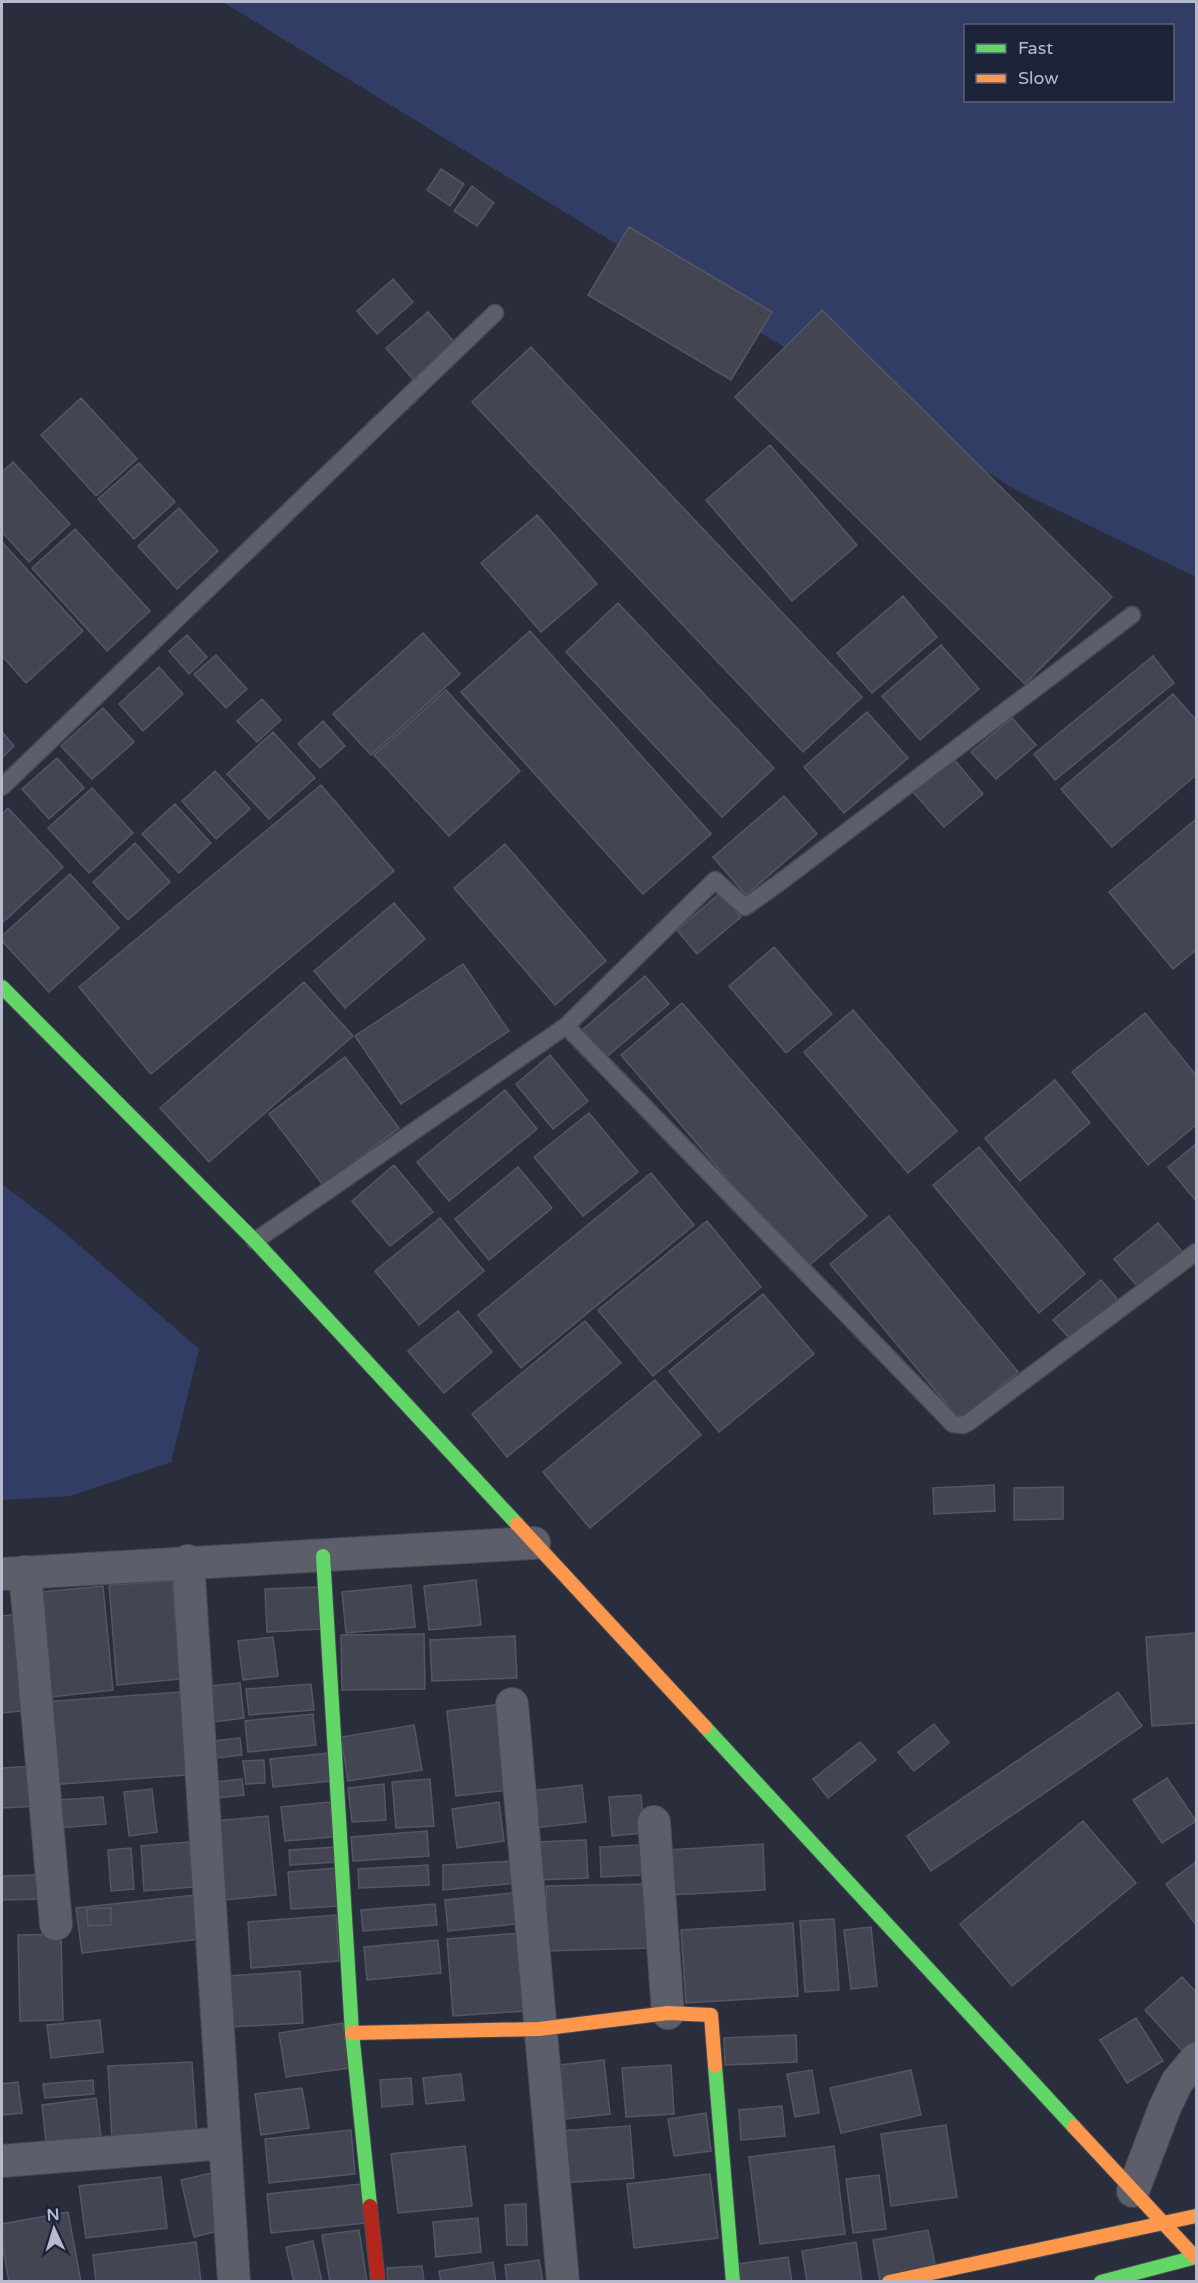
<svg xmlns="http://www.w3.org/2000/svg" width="1198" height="2283" viewBox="0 0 1198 2283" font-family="'Varela Round',sans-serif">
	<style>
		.water { fill: #313d64; fill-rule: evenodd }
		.building { fill: #434652; stroke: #535763; stroke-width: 1.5 }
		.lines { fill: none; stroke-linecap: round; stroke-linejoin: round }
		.lane-casing { stroke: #474a55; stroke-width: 19 }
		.street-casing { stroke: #474a55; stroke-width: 34 }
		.fast-casing { stroke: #474a55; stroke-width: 16 }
		.slow-casing { stroke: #474a55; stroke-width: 16 }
		.jam-casing { stroke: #474a55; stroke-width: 16 }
		.lane { stroke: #5c5e69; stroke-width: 16 }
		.street { stroke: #5c5e69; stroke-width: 32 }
		.fast { stroke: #63d668; stroke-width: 14 }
		.slow { stroke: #ff974d; stroke-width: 14 }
		.jam { stroke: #b3261e; stroke-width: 14 }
	</style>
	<rect width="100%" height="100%" fill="#2a2e3c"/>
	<path class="water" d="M223 2H1196V577L1018 491ZM966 26H1172V100H966Z
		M2 1184 64 1232 199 1349 171 1462 70 1496 2 1500Z"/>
	<path class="building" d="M441 169 464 184 450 206 427 190Z
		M472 186 494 203 477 226 454 211Z
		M629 227 772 312 731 380 588 295Z
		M393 279 413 302 377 334 357 311Z
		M822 310 1112 597 1025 684 735 397Z
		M428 312 455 343 413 379 386 348Z
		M531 347 862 697 803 752 472 402Z
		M81 398 137 459 96 496 41 435Z
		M770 445 857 545 792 601 706 500Z
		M13 462 70 524 29 562 2 532V472Z
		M139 463 175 502 134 539 98 499Z
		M179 508 218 551 177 589 138 546Z
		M537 515 597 584 541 632 481 563Z
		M75 529 150 611 107 651 32 568Z
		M2 542 83 631 26 683 2 656Z
		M903 596 937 637 872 693 837 653Z
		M618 603 774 768 722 817 566 652Z
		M530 631 711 834 643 894 461 692Z
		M423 633 460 674 371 755 333 714Z
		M187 635 207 657 189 674 169 651Z
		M941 645 979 689 920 740 882 696Z
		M216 655 247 689 226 708 194 674Z
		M1153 656 1174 683 1055 780 1034 754Z
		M159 667 183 694 143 731 119 704Z
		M446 690 520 771 449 836 374 755Z
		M1173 694 1196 720V775L1112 847 1061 789Z
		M262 699 281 720 257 742 237 721Z
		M103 708 134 742 92 779 61 746Z
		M867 712 908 758 844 813 804 767Z
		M1012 718 1036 745 996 779 971 752Z
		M323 721 345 746 320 768 298 744Z
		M2 732 14 746 2 758Z
		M273 732 315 778 269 819 227 774Z
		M57 758 84 788 49 819 22 789Z
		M953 758 983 794 944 827 913 792Z
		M215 771 250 809 216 839 182 801Z
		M321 785 394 871 151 1074 79 987Z
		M92 788 133 833 89 873 48 828Z
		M784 796 817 834 746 895 713 857Z
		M175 804 211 843 179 873 142 834Z
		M8 808 63 867 2 923V814Z
		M1196 819V950L1173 969 1109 892Z
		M135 843 170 882 128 920 93 882Z
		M505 844 606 961 555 1005 454 888Z
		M70 874 119 928 49 992 2 941V936Z
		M720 893 741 917 697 954 677 930Z
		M394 903 425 939 345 1008 314 971Z
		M774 947 832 1014 786 1053 729 986Z
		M463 964 509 1031 401 1104 355 1036Z
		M645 976 669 1004 605 1058 581 1031Z
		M304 982 353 1036 209 1162 160 1108Z
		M682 1003 867 1216 805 1269 621 1055Z
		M853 1010 957 1131 908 1173 804 1052Z
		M1145 1013 1196 1075V1125L1148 1165 1072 1072Z
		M550 1055 588 1101 553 1129 516 1084Z
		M345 1057 399 1128 323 1185 269 1114Z
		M1055 1080 1090 1123 1020 1181 985 1138Z
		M505 1090 537 1129 449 1201 417 1162Z
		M589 1113 638 1172 583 1216 534 1157Z
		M1196 1144V1201L1168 1167Z
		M979 1147 1085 1274 1039 1313 933 1185Z
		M394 1165 433 1212 390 1246 352 1201Z
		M518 1167 552 1208 489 1260 455 1219Z
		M651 1173 694 1225 521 1368 478 1315Z
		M889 1216 1018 1372 960 1420 830 1264Z
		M440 1218 484 1271 419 1325 375 1271Z
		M707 1221 761 1287 653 1376 598 1310Z
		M1158 1223 1186 1256 1142 1292 1114 1259Z
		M1101 1280 1119 1301 1071 1340 1053 1320Z
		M763 1294 814 1354 719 1432 669 1371Z
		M458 1311 492 1352 444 1393 408 1351Z
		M585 1321 621 1363 507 1457 472 1414Z
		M655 1380 701 1435 590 1528 543 1472Z
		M994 1485 995 1511 934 1514 933 1488Z
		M1063 1487V1519L1014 1520V1488Z
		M476 1580 481 1625 429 1630 424 1586Z
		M172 1581 180 1679 117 1685 109 1585Z
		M411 1585 415 1627 346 1633 342 1592Z
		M103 1586 113 1690 51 1697 41 1592Z
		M320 1587 322 1629 267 1632 265 1589Z
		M19 1614 30 1710 2 1713V1616Z
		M1196 1633V1723L1152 1726 1146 1637Z
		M424 1634 425 1689 342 1690 341 1635Z
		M515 1636 517 1678 432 1681 430 1640Z
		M273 1637 278 1676 243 1680 238 1641Z
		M240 1683 244 1718 214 1722 209 1686Z
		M311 1684 314 1710 249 1715 246 1689Z
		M180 1692 186 1775 49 1785 43 1702Z
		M1118 1692 1142 1726 931 1871 907 1836Z
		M501 1704 511 1790 456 1796 447 1711Z
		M313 1714 316 1745 248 1752 245 1721Z
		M934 1724 949 1743 914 1771 898 1752Z
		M414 1725 422 1770 348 1781 341 1737Z
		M240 1738 242 1755 216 1758 213 1741Z
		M860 1742 876 1760 828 1798 813 1779Z
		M328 1753 331 1781 273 1787 270 1759Z
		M264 1760 265 1783 246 1784 243 1761Z
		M36 1766 39 1806 2 1808V1768Z
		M1167 1778 1196 1821 1162 1843 1133 1800Z
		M242 1779 244 1795 217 1798 215 1782Z
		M430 1779 434 1826 396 1828 392 1782Z
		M384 1784 386 1820 352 1822 348 1788Z
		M582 1785 586 1822 534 1828 530 1791Z
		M152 1789 157 1832 129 1836 124 1792Z
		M641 1795 644 1833 612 1836 609 1797Z
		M103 1797 106 1824 59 1828 58 1800Z
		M330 1802 333 1837 285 1841 281 1807Z
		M499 1802 504 1841 457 1848 452 1809Z
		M268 1816 276 1895 223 1900 215 1821Z
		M1083 1821 1136 1883 1012 1986 960 1924Z
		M427 1831 429 1856 353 1861 351 1837Z
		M586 1840 588 1878 537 1880 535 1842Z
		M189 1842 193 1887 144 1891 141 1846Z
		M763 1844 765 1890 671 1895 668 1850Z
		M641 1845 642 1875 601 1877 600 1847Z
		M337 1847 338 1862 290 1865 289 1850Z
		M131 1848 134 1889 111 1891 108 1850Z
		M516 1861 518 1883 443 1890V1865Z
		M1196 1862V1925L1166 1884Z
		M428 1865 429 1885 359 1888 358 1869Z
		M337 1868 340 1906 291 1909 288 1872Z
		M39 1875V1899L2 1900V1876Z
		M649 1884 650 1948 548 1951 546 1886Z
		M523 1892 526 1923 448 1931 445 1900Z
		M195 1895 200 1939 82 1953 76 1908Z
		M435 1904 437 1925 363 1931 361 1910Z
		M111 1908V1925L88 1926 87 1909Z
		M336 1915 339 1961 251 1968 248 1922Z
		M834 1919 839 1990 805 1992 800 1921Z
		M793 1923 798 1996 686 2003 681 1930Z
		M871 1927 877 1986 851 1989 844 1930Z
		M520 1933 526 2011 453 2016 447 1939Z
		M61 1934 63 2020 20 2021 18 1935Z
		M438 1940 441 1973 367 1980 364 1947Z
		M300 1971 303 2023 231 2027 228 1976Z
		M1182 1977 1196 1992V2043L1185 2054 1145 2010Z
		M1136 2018 1163 2061 1127 2083 1100 2040Z
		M100 2020 103 2052 51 2058 47 2025Z
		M343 2023 349 2068 286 2077 279 2033Z
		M796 2035 797 2062 725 2065 724 2038Z
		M604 2060 610 2114 566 2119 559 2065Z
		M192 2062 197 2134 112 2139 108 2066Z
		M671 2065 674 2114 626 2117 622 2068Z
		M812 2070 819 2113 795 2117 787 2074Z
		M911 2070 921 2115 841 2133 830 2088Z
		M461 2074 464 2100 426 2104 423 2078Z
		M411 2078 413 2104 382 2107 380 2080Z
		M93 2080 94 2094 45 2098 43 2084Z
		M18 2082 22 2113 2 2115V2084Z
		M302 2088 309 2128 261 2135 255 2094Z
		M96 2098 101 2137 46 2143 42 2105Z
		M782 2106 785 2136 741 2140 739 2110Z
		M706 2113 711 2151 674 2156 668 2119Z
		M946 2125 957 2197 891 2206 881 2134Z
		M630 2126 634 2178 562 2183 558 2131Z
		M351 2130 355 2174 269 2183 265 2139Z
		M465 2146 472 2206 398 2213 391 2154Z
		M834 2146 845 2234 760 2244 749 2157Z
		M216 2172 230 2228 194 2237 181 2180Z
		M710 2174 718 2238 634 2248 627 2184Z
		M879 2175 886 2229 853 2233 846 2179Z
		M161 2177 167 2228 86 2238 79 2186Z
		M361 2184 365 2223 271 2233 267 2194Z
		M526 2204 527 2245H507L505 2205Z
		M68 2212 81 2282H9L2 2243V2224Z
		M478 2218 481 2252 436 2257 433 2222Z
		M359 2230 367 2282H330L322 2235Z
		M928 2230 936 2270 880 2281 873 2240Z
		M313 2241 322 2282H294L286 2247Z
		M196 2242 201 2282H96L93 2255Z
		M856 2242 862 2282H807L802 2251Z
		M788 2257 792 2282H741L738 2264Z
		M539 2260 543 2282H507L505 2265Z
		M493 2262 496 2282H441L439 2271Z
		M422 2266 424 2282H388L387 2268Z"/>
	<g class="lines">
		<defs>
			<path id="lane" d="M2 787 495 313
				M566 1026 953 1424 963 1425 969 1422 1196 1252
				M255 1241 566 1026 715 880 745 907 779 883 1132 615"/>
			<path id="street" d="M188 1561 234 2282
				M25 1572 56 1924
				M2 1574 534 1543
				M512 1704 563 2282
				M654 1822 668 2013
				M2 2161 225 2143
				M1133 2191 1165 2107 1177 2082 1196 2059"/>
			<path id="fast" d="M2 987 255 1241 517 1524
				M323 1556 352 2033 370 2206
				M705 1727 1074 2127
				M715 2066 733 2282
				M1101 2282 1196 2257"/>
			<path id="slow" d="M517 1524 705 1727
				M352 2033 539 2029 668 2013 711 2015 715 2066
				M1074 2127 1195 2257
				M889 2282 1196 2216"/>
			<path id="jam" d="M370 2206 378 2282"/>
		</defs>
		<use href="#lane" class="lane-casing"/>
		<use href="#street" class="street-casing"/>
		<use href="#fast" class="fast-casing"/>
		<use href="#slow" class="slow-casing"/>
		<use href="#jam" class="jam-casing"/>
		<use href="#lane" class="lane"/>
		<use href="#street" class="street"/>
		<use href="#fast" class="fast"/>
		<use href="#slow" class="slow"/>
		<use href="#jam" class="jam"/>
	</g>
	<rect width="1198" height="2283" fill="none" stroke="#b5bacd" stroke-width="6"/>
	<rect x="964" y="24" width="210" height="78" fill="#1c2338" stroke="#595f74" stroke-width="1.5"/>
	<rect x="976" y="44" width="30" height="9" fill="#63d668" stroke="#595f74" stroke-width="1.5"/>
	<text x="1018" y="54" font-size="18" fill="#b5bacd">Fast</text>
	<rect x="976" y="74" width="30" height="9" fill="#ff974d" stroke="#595f74" stroke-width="1.5"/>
	<text x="1018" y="84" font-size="18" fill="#b5bacd">Slow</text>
	<g transform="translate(54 2229) rotate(356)" stroke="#1c2338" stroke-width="4.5" paint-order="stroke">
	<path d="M0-4.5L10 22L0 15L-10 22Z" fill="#b5bacd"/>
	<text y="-9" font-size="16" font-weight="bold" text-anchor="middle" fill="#b5bacd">N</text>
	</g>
</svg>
